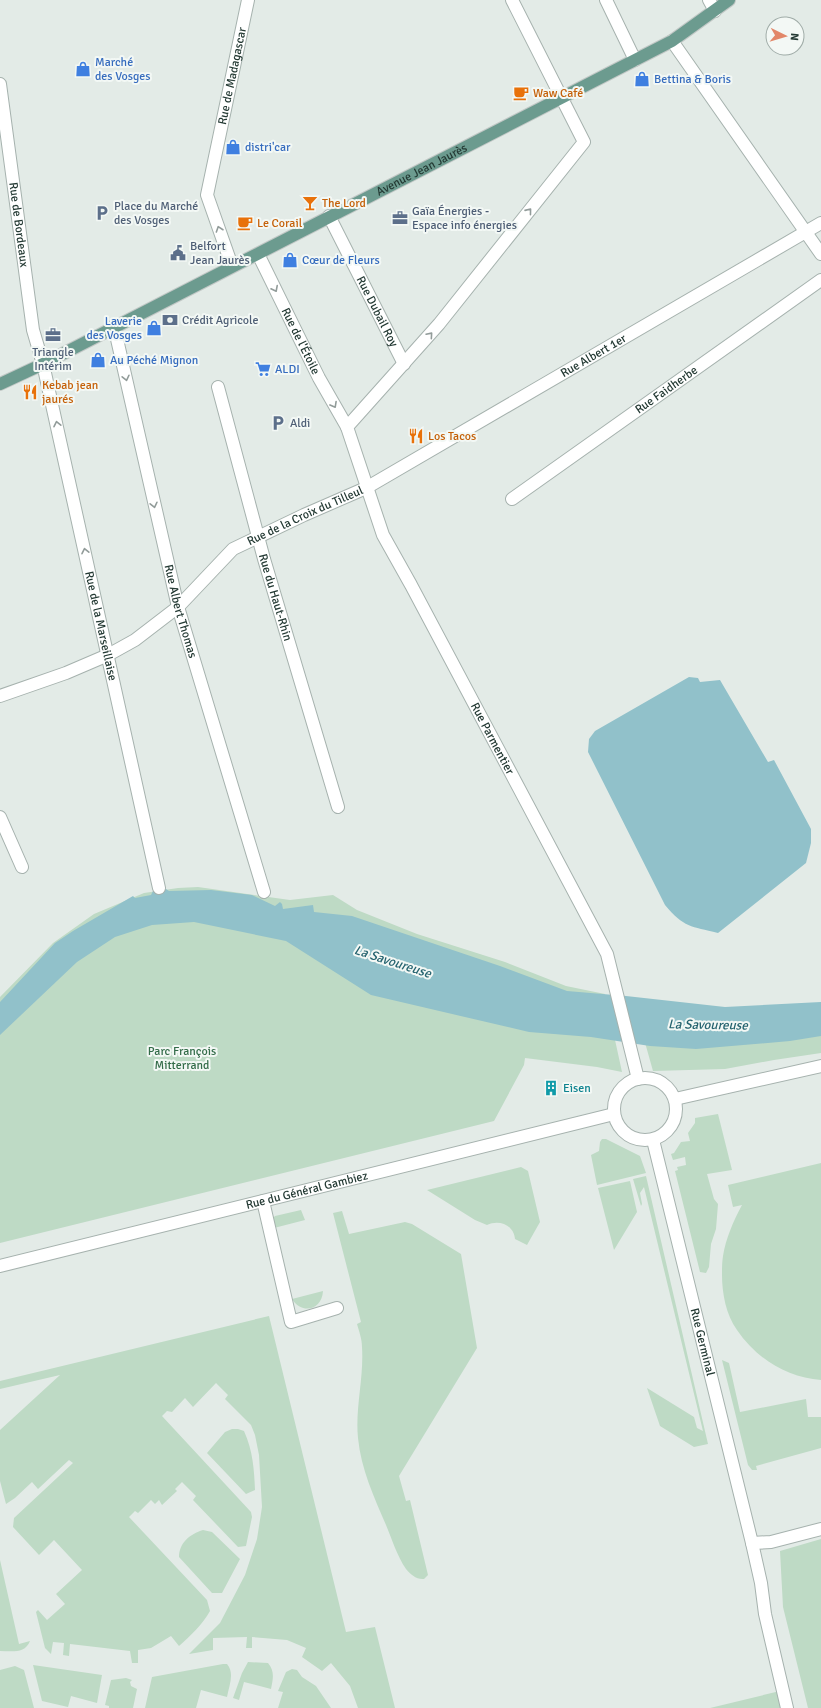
<svg xmlns="http://www.w3.org/2000/svg" width="821" height="1708" viewBox="0 0 821 1708" font-family="Signika,sans-serif">
	<style>
		.green { fill: #bedac5 }
		.water { fill: #91c1ca }
		.lines { fill: none; stroke-linecap: round; stroke-linejoin: round }
		.minor-casing { stroke: #a6b2ae; stroke-width: 14 }
		.major-casing { stroke: #c2c8c6; stroke-width: 14 }
		.minor { stroke: #fff; stroke-width: 12 }
		.major { stroke: #6c9b8f; stroke-width: 12 }
		.oneway { stroke: #929c9a }
		.labels { text-anchor: middle; stroke-width: 4; stroke-linejoin: round; paint-order: stroke }
		.shop-label { font-size: 12px; fill: #366cbe; stroke: #f3f8f5; text-anchor: start }
		.street-label { font-size: 12px; fill: #243a34; stroke: #f3f8f5 }
		.food-label { font-size: 12px; fill: #c56008; stroke: #f3f8f5; text-anchor: start }
		.service-label { font-size: 12px; fill: #4e5e75; stroke: #f3f8f5; text-anchor: start }
		.park-label { font-size: 12px; fill: #336c49; stroke: #f3f8f5 }
		.culture-label { font-size: 12px; fill: #0d838f; stroke: #f3f8f5; text-anchor: start }
		.water-label { font-size: 13px; font-style: italic; fill: #25636f; stroke: #f3f8f5 }
	</style>
	<rect width="100%" height="100%" fill="#e3ebe7"/>
	<path class="green" d="M198 887 290 900 333 895 357 910 417 934 505 962 566 986 605 994 622 1072 597 1067 525 1058 524 1065 494 1121 0 1243V997L53 943 94 914 144 893 178 888Z
		M821 1030V1053L774 1060 725 1069 653 1071 644 1039Z
		M718 1114 732 1170 707 1174 714 1199 718 1204 716 1229 711 1244 709 1267 706 1273 700 1272 675 1171 678 1170 677 1167 686 1165 685 1157 673 1160 671 1154 674 1153 681 1142 690 1141 688 1133 695 1123V1118Z
		M602 1139H606L640 1156 646 1173 597 1185 591 1155 599 1151 600 1142Z
		M821 1163V1380C787 1378 756 1358 737 1330 726 1315 722 1293 722 1275 722 1269 722 1262 723 1256 726 1238 733 1222 742 1205L733 1207 728 1185Z
		M521 1167 528 1171 540 1222 527 1245 515 1239C514 1225 499 1219 487 1225L475 1220 427 1190Z
		M646 1176 708 1444 694 1447 660 1426 647 1388 694 1417 697 1428 703 1431 644 1187 640 1193 642 1204 641 1206 633 1179Z
		M630 1181 637 1212 614 1250 598 1188Z
		M301 1210 305 1220 274 1228 272 1219 275 1216Z
		M342 1211 349 1234 405 1222 412 1224 461 1254 477 1348 399 1476 406 1501 410 1500 428 1575 424 1579C417 1580 410 1574 406 1569 397 1556 392 1539 386 1525 374 1497 361 1469 358 1438 355 1408 364 1378 362 1347 362 1339 359 1331 357 1324L361 1322 333 1213Z
		M323 1291C322 1310 302 1315 292 1299Z
		M269 1316 346 1632 375 1627 395 1708H358L350 1686 331 1663 322 1671 302 1657 306 1648 287 1640 252 1637V1648H246L247 1637 213 1638V1650L189 1654 220 1623 245 1575 257 1539 262 1507 259 1455 255 1435 251 1425 225 1399 228 1395 216 1383 193 1407 185 1398 172 1412 167 1411 162 1416 251 1512 252 1517 246 1546 238 1547 193 1500 196 1496 182 1482 175 1489 177 1491 162 1505 159 1500 155 1504 151 1500 138 1513 135 1511 129 1517 207 1600 210 1611C203 1624 190 1636 179 1646L171 1636 151 1648 138 1650V1663H132L130 1651 70 1644 69 1656 63 1655 64 1643 53 1642 51 1654 45 1648 36 1612 38 1610 47 1620 65 1604 56 1594 82 1570 54 1540 39 1555 13 1527 14 1518 73 1463 69 1460 38 1489 32 1482 15 1498 6 1504 0 1481V1430L60 1375 0 1389V1381Z
		M722 1360 729 1363 740 1412 806 1399 808 1417H821V1448L756 1466 757 1470H752L748 1465Z
		M232 1429H238L244 1431C253 1451 254 1469 255 1490L246 1494 207 1453 225 1432Z
		M203 1530 212 1532 240 1559 222 1593H212L179 1557C179 1543 190 1534 203 1530Z
		M821 1539V1708H808L783 1607 780 1551Z
		M0 1560 19 1644 30 1641C25 1654 12 1651 0 1651Z
		M248 1662 268 1663C275 1671 273 1679 271 1689L244 1682 239 1700 233 1698 242 1673Z
		M223 1664H227C235 1673 229 1686 227 1697L201 1690 196 1708H145L152 1677Z
		M33 1665 102 1675 97 1703 71 1696 68 1707 42 1701Z
		M15 1666 24 1670 34 1708H0V1670Z
		M292 1669 297 1670 302 1677 316 1686 331 1708H278L283 1692 278 1691 286 1672Z
		M126 1678 132 1680 130 1682 131 1686 137 1689 133 1708H109V1706L105 1705 111 1680Z
		M780 1691 784 1708H710Z"/>
	<path class="water" d="M689 677 698 678 700 682 720 680 768 762 774 760 811 829V843L806 863 718 933C691 926 684 928 665 905L588 752 589 739 595 731Z
		M166 889 169 891 211 890 252 895 275 906 280 902 282 904 283 909 313 905 314 912 352 916 500 966 567 991 626 996 725 1007 821 1002V1036L790 1041 696 1049 650 1046 591 1037 529 1032 371 995 286 941 194 922 152 925 115 937 77 962 0 1035V1002L55 943 73 931 133 896 135 898 151 895 153 891Z"/>
	<g class="lines">
		<defs>
			<g id="minor">
				<path id="s1" d="M512 0 584 142 439 324 347 427 383 535 411 585 607 954 638 1079"/>
				<path d="M606 0 635 60"/>
				<path d="M709 0 715 11"/>
				<path d="M672 41 821 254"/>
				<path id="s2" d="M0 84 33 330 43 364 159 888"/>
				<path id="s3" d="M329 216 404 364"/>
				<path id="s4" d="M258 254 319 378 347 427"/>
				<path id="s5" d="M232 266 207 195 248 0"/>
				<path id="s6" d="M114 326 178 607 264 892"/>
				<path id="s7" d="M218 387 264 559 338 807"/>
				<path id="s8" d="M512 499 821 280"/>
				<path id="s9" d="M0 696 66 673 108 655 135 640 178 607 233 549 304 515 366 488 821 223"/>
				<path d="M0 817 22 867"/>
				<circle cx="645" cy="1109" r="31"/>
				<path d="M675 1099 821 1066"/>
				<path id="s10" d="M653 1140 752 1543 761 1583 765 1614 787 1708"/>
				<path d="M263 1201 291 1322 337 1308"/>
				<path id="s11" d="M0 1266 614 1114"/>
				<path d="M752 1543 771 1542 821 1529"/>
			</g>
			<g id="major">
				<path id="s12" d="M0 384 43 364 672 41 729 0"/>
			</g>
		</defs>
		<use href="#minor" class="minor-casing"/>
		<use href="#major" class="major-casing"/>
		<use href="#minor" class="minor"/>
		<use href="#major" class="major"/>
	</g>
	<defs><path id="oneway-chevron" d="M-2-3.5L2.5 0L-2 3.5" fill="none" stroke-width="1.6" stroke-linecap="round" stroke-linejoin="round"/></defs>
	<g class="oneway">
		<use href="#oneway-chevron" transform="translate(529 211) rotate(-51)"/>
		<use href="#oneway-chevron" transform="translate(219 229) rotate(-109)"/>
		<use href="#oneway-chevron" transform="translate(275 289) rotate(63)"/>
		<use href="#oneway-chevron" transform="translate(430 335) rotate(-49)"/>
		<use href="#oneway-chevron" transform="translate(126 378) rotate(77)"/>
		<use href="#oneway-chevron" transform="translate(334 405) rotate(61)"/>
		<use href="#oneway-chevron" transform="translate(57 424) rotate(-102)"/>
		<use href="#oneway-chevron" transform="translate(154 505) rotate(77)"/>
		<use href="#oneway-chevron" transform="translate(85 551) rotate(-102)"/>
	</g>
	<defs>
		<symbol id="shop-bare" viewBox="-9 -9 18 18"><path d="M-5-2.5h2.3a2.7 3.5 0 0 1 5.4 0H5L5.5 6h-11ZM-1.5-2.5h3a1.5 2.3 0 0 0-3 0Z" fill="#3f7fe0" stroke="#f3f8f5" stroke-width="2.5" paint-order="stroke"/></symbol>
		<symbol id="cafe-bare" viewBox="-9 -9 18 18"><path d="M-5.5-4.5H6V0H3Q3 3.5 0 3.5H-2.5Q-5.5 3.5-5.5 0ZM3-3.2v2h1.7v-2ZM-6 4.5H4V6H-6Z" fill="#e8710a" stroke="#f3f8f5" stroke-width="2.5" paint-order="stroke"/></symbol>
		<symbol id="bar-bare" viewBox="-9 -9 18 18"><path d="M-6-5H6L.8 .8V4.5H3.5V6h-7V4.5H-.8V.8Z" fill="#e8710a" stroke="#f3f8f5" stroke-width="2.5" paint-order="stroke"/></symbol>
		<symbol id="parking-bare" viewBox="-9 -9 18 18"><path d="M-3.5-5.5H1a3.5 3.5 0 0 1 0 7H-1V5.5H-3.5ZM-1-3.4V-.6H.8a1.4 1.4 0 0 0 0-2.8Z" fill="#5c6f8a" stroke="#f3f8f5" stroke-width="2.5" paint-order="stroke"/></symbol>
		<symbol id="office-bare" viewBox="-9 -9 18 18"><path d="M-6-3h4V-5.5h4V-3h4V5H-6ZM-1-4.5V-3h2v-1.5ZM-6 0V1H6V0Z" fill="#5c6f8a" stroke="#f3f8f5" stroke-width="2.5" paint-order="stroke"/></symbol>
		<symbol id="civic-bare" viewBox="-9 -9 18 18"><path d="M-.6-6.5H3V-4.5H.6V-3L4-1V1h2V6H-6V1h2V-1L-.6-3ZM-1.2 2.5V6h2.4V2.5Z" fill="#5c6f8a" stroke="#f3f8f5" stroke-width="2.5" paint-order="stroke"/></symbol>
		<symbol id="bank-bare" viewBox="-9 -9 18 18"><path d="M-6-4H6V4H-6ZM0-2.3a2.3 2.3 0 1 0 0 4.6a2.3 2.3 0 1 0 0-4.6Z" fill="#5c6f8a" stroke="#f3f8f5" stroke-width="2.5" paint-order="stroke"/></symbol>
		<symbol id="supermarket-bare" viewBox="-9 -9 18 18"><path d="M-6-5.5h2.5l.6 2H6L4.5 2H-2.5L-4.4-4H-6ZM-1.5 3.2a1.3 1.3 0 1 0 .1 0ZM3 3.2a1.3 1.3 0 1 0 .1 0Z" fill="#3f7fe0" stroke="#f3f8f5" stroke-width="2.5" paint-order="stroke"/></symbol>
		<symbol id="restaurant-bare" viewBox="-9 -9 18 18"><path d="M-5-6h1v4h1v-4h1v4h1v-4h1v5L-1.5 .5V6h-2V.5L-5-1ZM5-6V6H3V1.5H1.5Q1.5-4 5-6Z" fill="#e8710a" stroke="#f3f8f5" stroke-width="2.5" paint-order="stroke"/></symbol>
		<symbol id="building-bare" viewBox="-9 -9 18 18"><path d="M-4-6H4V6H1V3H-1V6H-4ZM-2.5-4.3h1.7v1.8h-1.7ZM.8-4.3h1.7v1.8H.8ZM-2.5-1h1.7V.8h-1.7ZM.8-1h1.7V.8H.8Z" fill="#0f9aa8" stroke="#f3f8f5" stroke-width="2.5" paint-order="stroke"/></symbol>
	</defs>
	<g fill-rule="evenodd">
		<use href="#shop-bare" x="72" y="58" width="22" height="22"/>
		<use href="#shop-bare" x="631" y="68" width="22" height="22"/>
		<use href="#cafe-bare" x="510" y="82" width="22" height="22"/>
		<use href="#shop-bare" x="222" y="136" width="22" height="22"/>
		<use href="#bar-bare" x="299" y="192" width="22" height="22"/>
		<use href="#parking-bare" x="91" y="202" width="22" height="22"/>
		<use href="#office-bare" x="389" y="207" width="22" height="22"/>
		<use href="#cafe-bare" x="234" y="212" width="22" height="22"/>
		<use href="#civic-bare" x="167" y="242" width="22" height="22"/>
		<use href="#shop-bare" x="279" y="249" width="22" height="22"/>
		<use href="#bank-bare" x="159" y="309" width="22" height="22"/>
		<use href="#shop-bare" x="143" y="317" width="22" height="22"/>
		<use href="#office-bare" x="42" y="324" width="22" height="22"/>
		<use href="#shop-bare" x="87" y="349" width="22" height="22"/>
		<use href="#supermarket-bare" x="252" y="358" width="22" height="22"/>
		<use href="#restaurant-bare" x="19" y="381" width="22" height="22"/>
		<use href="#parking-bare" x="267" y="412" width="22" height="22"/>
		<use href="#restaurant-bare" x="405" y="425" width="22" height="22"/>
		<use href="#building-bare" x="540" y="1077" width="22" height="22"/>
	</g>
	<g class="labels">
		<g class="shop-label">
			<text x="95" y="66">Marché<tspan x="95" dy="14">des Vosges</tspan></text>
			<text x="654" y="83">Bettina &amp; Boris</text>
			<text x="245" y="151">distri'car</text>
			<text x="302" y="264">Cœur de Fleurs</text>
			<text x="142" y="325" text-anchor="end">Laverie<tspan x="142" dy="14">des Vosges</tspan></text>
			<text x="110" y="364">Au Péché Mignon</text>
			<text x="275" y="373">ALDI</text>
		</g>
		<g class="street-label">
			<text dy="4" stroke="none"><textPath href="#s5" startOffset="197">Rue de Madagascar</textPath></text>
			<text dy="4" stroke="none"><textPath href="#s12" startOffset="473">Avenue Jean Jaurès</textPath></text>
			<text dy="4" stroke="none"><textPath href="#s2" startOffset="142">Rue de Bordeaux</textPath></text>
			<text dy="4" stroke="none"><textPath href="#s3" startOffset="107">Rue Dubail Roy</textPath></text>
			<text dy="4" stroke="none"><textPath href="#s4" startOffset="97">Rue de l'Étoile</textPath></text>
			<text dy="4" stroke="none"><textPath href="#s9" startOffset="690">Rue Albert 1er</textPath></text>
			<text dy="4" stroke="none"><textPath href="#s8" startOffset="189">Rue Faidherbe</textPath></text>
			<text dy="4" stroke="none"><textPath href="#s9" startOffset="360">Rue de la Croix du Tilleul</textPath></text>
			<text dy="4" stroke="none"><textPath href="#s7" startOffset="218">Rue du Haut-Rhin</textPath></text>
			<text dy="4" stroke="none"><textPath href="#s6" startOffset="293">Rue Albert Thomas</textPath></text>
			<text dy="4" stroke="none"><textPath href="#s2" startOffset="552">Rue de la Marseillaise</textPath></text>
			<text dy="4" stroke="none"><textPath href="#s1" startOffset="875">Rue Parmentier</textPath></text>
			<text dy="4" stroke="none"><textPath href="#s11" startOffset="316">Rue du Général Gambiez</textPath></text>
			<text dy="4" stroke="none"><textPath href="#s10" startOffset="208">Rue Germinal</textPath></text>
		</g>
		<g class="food-label">
			<text x="533" y="97">Waw Café</text>
			<text x="322" y="207">The Lord</text>
			<text x="257" y="227">Le Corail</text>
			<text x="42" y="389">Kebab jean<tspan x="42" dy="14">jaurés</tspan></text>
			<text x="428" y="440">Los Tacos</text>
		</g>
		<g class="service-label">
			<text x="114" y="210">Place du Marché<tspan x="114" dy="14">des Vosges</tspan></text>
			<text x="412" y="215">Gaïa Énergies -<tspan x="412" dy="14">Espace info énergies</tspan></text>
			<text x="190" y="250">Belfort<tspan x="190" dy="14">Jean Jaurès</tspan></text>
			<text x="182" y="324">Crédit Agricole</text>
			<text x="53" y="356" text-anchor="middle">Triangle<tspan x="53" dy="14">Intérim</tspan></text>
			<text x="290" y="427">Aldi</text>
		</g>
		<g class="park-label">
			<text x="182" y="1055">Parc François<tspan x="182" dy="14">Mitterrand</tspan></text>
		</g>
		<g class="culture-label">
			<text x="563" y="1092">Eisen</text>
		</g>
		<g class="water-label">
			<text transform="translate(393 961) rotate(18)" y="5">La Savoureuse</text>
			<text transform="translate(708 1024) rotate(1)" y="5">La Savoureuse</text>
		</g>
	</g>
	<g transform="translate(785 36) rotate(95)"><circle r="19" fill="#f3f8f5" stroke="#a0aca8"/>
	<path d="M0-3L7 15L0 10L-7 15Z" fill="#e28769"/>
	<text y="-6" font-size="11" font-weight="bold" text-anchor="middle" fill="#243a34">N</text>
	</g>
</svg>
